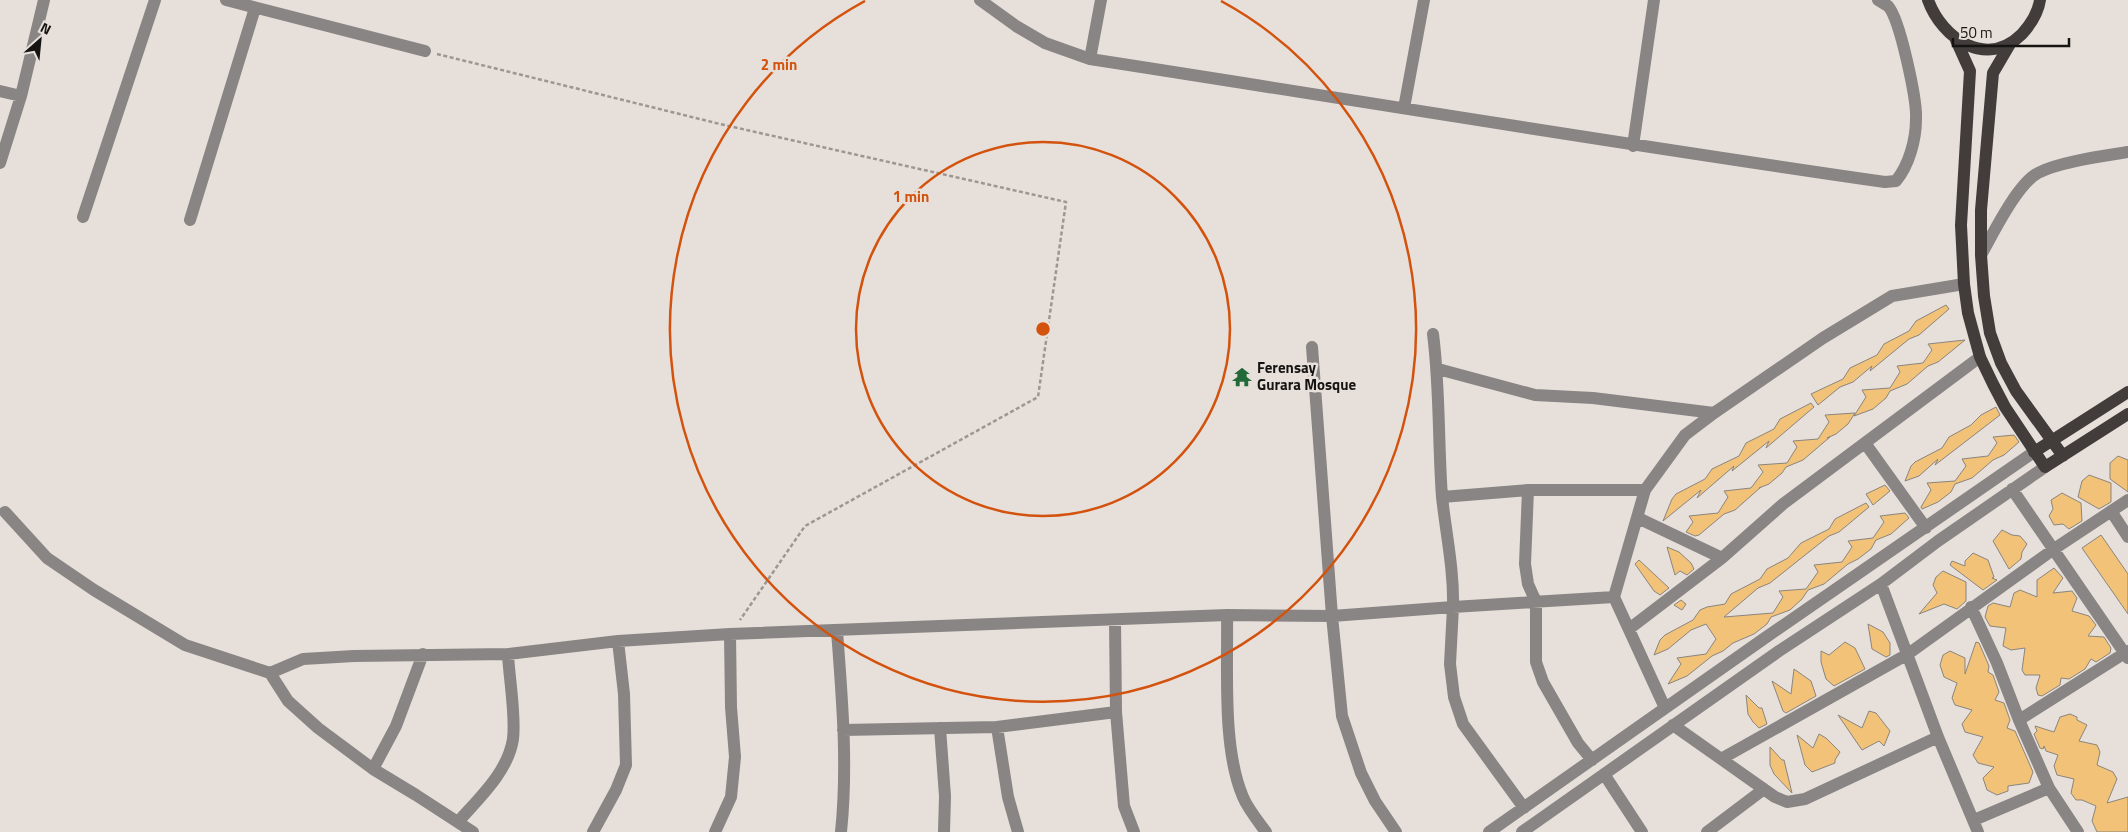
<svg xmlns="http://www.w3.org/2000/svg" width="2128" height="832" viewBox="0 0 2128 832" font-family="'Titillium Web',sans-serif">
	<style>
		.building { fill: #f1c277; stroke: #8a857f }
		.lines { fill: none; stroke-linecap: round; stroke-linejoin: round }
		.path { stroke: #9c9792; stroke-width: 2.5; stroke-dasharray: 4 2.5; stroke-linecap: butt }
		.minor { stroke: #898584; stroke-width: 12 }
		.major { stroke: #423c3a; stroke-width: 12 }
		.ring { fill: none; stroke: #d3520d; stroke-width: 2.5 }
		.labels { text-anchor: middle; stroke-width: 5; stroke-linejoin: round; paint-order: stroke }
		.poi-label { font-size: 15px; font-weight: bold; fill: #161412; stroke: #e7e0da; text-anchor: start }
		.centre { fill: #d3520d; stroke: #e7e0da; stroke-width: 2.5 }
		.ring-label { font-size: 15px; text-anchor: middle; font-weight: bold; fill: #d3520d; stroke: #e7e0da; stroke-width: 5; stroke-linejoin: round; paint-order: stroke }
	</style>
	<rect width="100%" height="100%" fill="#e7e0da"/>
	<path class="building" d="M1946 305 1949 309 1919 335 1909 339 1870 371 1872 366 1853 382 1840 387 1818 405 1811 394 1843 379 1850 368 1877 355 1884 344 1909 331 1916 321Z
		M1965 340 1938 362 1928 366 1907 384 1890 391 1886 398 1873 409 1854 416 1866 397 1862 390 1890 388 1900 372 1897 366 1923 363 1932 350 1928 344Z
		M1811 403 1814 407 1766 448 1769 441 1732 471 1734 466 1697 498 1701 490 1663 521 1672 499 1676 494 1705 479 1712 469 1739 456 1746 443 1774 429 1780 419Z
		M1996 407 2000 415 1935 465 1938 459 1919 476 1905 481 1911 466 1915 462 1942 448 1949 437 1971 425 1981 415Z
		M1855 413 1848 424 1836 434 1827 438 1830 437 1803 460 1786 467 1782 473 1769 484 1759 488 1761 487 1735 510 1724 514 1699 535 1695 536 1686 532 1693 522 1689 516 1718 513 1728 497 1724 491 1751 488 1763 472 1758 465 1787 463 1797 447 1793 441 1818 439 1829 422 1825 415Z
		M2014 435 2019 442 2004 455 1993 460 1972 478 1955 484 1951 492 1938 502 1922 509 1921 507 1931 490 1927 483 1955 481 1966 466 1962 459 1988 456 1997 443 1993 437Z
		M2118 456 2128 460V492L2110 479V463Z
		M2089 475 2111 483V502L2099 509 2078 497 2082 481Z
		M1885 485 1890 491 1873 505 1866 494Z
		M2062 493 2081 503 2082 521 2069 529 2063 524 2054 525 2049 516 2053 509 2051 500Z
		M1866 503 1869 507 1839 532 1829 536 1770 583 1758 588 1724 617 1773 613 1783 597 1779 591 1806 589 1818 572 1814 565 1842 562 1852 547 1848 541 1873 538 1884 522 1880 516 1905 513 1909 518 1891 534 1876 540 1871 549 1858 559 1848 564 1824 584 1808 590 1802 599 1790 610 1771 617 1767 624 1754 634 1733 643 1723 651 1712 656 1687 676 1668 684 1681 664 1677 658 1706 654 1716 639 1706 624 1691 630 1668 649 1654 655 1660 640 1665 635 1693 620 1700 610 1707 607 1725 604 1731 594 1760 579 1767 569 1788 558 1801 543 1829 529 1835 519Z
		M2002 530 2012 535 2020 536 2027 544 2022 552 2021 559 2009 569 1993 541Z
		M2101 535 2128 574V614L2082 548Z
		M1667 547 1679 552 1691 563 1694 569 1687 575 1680 571 1675 575Z
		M1973 553 1988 560 1994 577 1992 578 1997 580 1983 590 1950 565 1952 561 1965 566V561Z
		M1639 560 1669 588 1660 595 1654 591 1635 564Z
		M2054 568 2063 578 2053 593 2072 591 2077 598 2072 611 2089 616 2096 625 2088 636 2104 637 2111 648 2110 653 2096 662 2091 659 2085 669 2069 679 2061 678 2060 685 2042 696 2038 695 2036 688 2040 675H2025L2022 670 2025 648 2011 650 2003 646 2006 628 1990 626 1985 617 1988 606 1993 603 2010 607 2014 593 2020 590 2037 597V580Z
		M1943 571 1966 582V601L1957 609 1944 604 1919 614 1937 593 1933 585 1936 577Z
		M1681 600 1686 604 1682 610 1674 605Z
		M1868 624 1883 632 1890 643V655L1886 657 1872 649Z
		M1845 642 1855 648 1865 669 1834 686 1826 679 1821 662V651L1829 655Z
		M1976 642 1979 643 1989 666 1988 672 1993 675 1999 692 1995 700 2004 703 2010 720 2007 728 2015 731 2033 772 2029 783 2008 786V791L1997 795 1987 790 1983 778 1994 767 1978 763 1973 755 1983 737 1965 732 1962 724 1972 710 1955 705 1952 698 1957 683 1944 677 1940 665 1943 655 1950 651 1965 658V674Z
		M1794 669 1811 681 1816 696 1786 713 1783 711 1772 681 1791 694Z
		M1746 695 1759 708H1762L1767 724 1759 728 1753 722 1748 714Z
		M1869 711 1876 713 1890 731 1884 746 1879 741 1862 750 1838 715 1862 728Z
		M2070 714 2077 717V720L2087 725 2079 741 2097 745 2100 752 2097 765 2113 772 2117 779 2107 803 2128 797V832H2097L2092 821 2096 806 2082 800H2076L2071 793 2074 779 2057 775 2054 766 2058 755 2046 751 2044 746 2043 749 2040 748 2034 734 2037 731 2035 726 2054 732 2060 717Z
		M1819 734 1826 738 1840 752 1835 760V763L1812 772 1805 765 1797 735 1813 748Z
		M1770 747 1782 760H1784L1792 793 1774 774 1770 765Z"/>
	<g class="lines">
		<path class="path" d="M437 54 720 124 1066 202 1038 397 805 526 740 620"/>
		<path class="minor" d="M226 0 425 51
			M980 0 1016 26 1045 43 1090 59C1355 100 1619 144 1885 182L1896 181C1909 165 1916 140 1916 119 1917 100 1900 19 1888 6 1885 4 1881 2 1878 0
			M1090 59 1101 0
			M0 91 21 96
			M1404 108 1424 0
			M1633 146 1654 0
			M0 163 21 96 44 0
			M83 217 155 0
			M190 220 255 8
			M1981 255C1993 234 2017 184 2038 173 2058 162 2104 156 2128 152
			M1312 347 1332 616 1342 716 1361 773 1375 801 1396 832
			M1438 369 1535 395 1593 398 1714 413 1685 435 1645 490H1528
			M1714 413 1823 338 1892 296 1964 284
			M1865 443 1926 528
			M2012 489 2128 658
			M1645 490 1614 597 1665 708
			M1442 497 1528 490 1525 564 1528 584 1536 602V662L1543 682 1578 743 1592 760
			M2111 511 2128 537
			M5 512 47 558 94 590 185 645 270 673 303 659 354 656 508 654 618 641 730 634 1227 615 1332 616 1453 607C1454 570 1446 534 1442 497 1438 443 1440 388 1433 334
			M1638 518 1722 558
			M1881 584 1938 737 1978 832
			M1971 607 1997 663 2019 720 2049 788 2078 832
			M1227 615C1228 669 1222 748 1243 797 1248 809 1258 821 1266 832
			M1629 629 1722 558 1783 504 1980 357
			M837 631C842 698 848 765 841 832
			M270 673 288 701 318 728 373 769 416 795 473 832
			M1116 712 1124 806 1134 832
			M2019 720 2128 651
			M1673 725 1775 797 1787 802 1805 799 1938 737
			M997 727 1008 797 1018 832
			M940 728 945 796 944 832
			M843 730 997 727 1116 712 1115 620
			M1721 759 1908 654 2054 549 2128 500
			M373 769 396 726 423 654
			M1604 774 1642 832
			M1524 808 1463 724 1454 697 1450 664 1453 607 1614 597
			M1974 820 2049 788
			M458 822C479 798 508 772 513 739 516 715 509 678 508 654
			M593 832 616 790 626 765 624 694 618 641
			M715 832 731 797 735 757 731 707 730 634
			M1489 832 1762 640 2034 452
			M1522 832 1779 651 1881 584 1938 541 2045 467
			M1707 832 1764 789"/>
		<path class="major" d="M1928 0C1942 39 1987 69 2022 34 2031 24 2038 14 2040 0
			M1956 40 1970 71 1961 225 1964 284 1968 313 1980 357 1993 384 2005 407 2045 467 2128 414
			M2010 44 1993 73 1981 210V255L1984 296 1990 333 2001 363 2016 391 2063 456
			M2034 452 2128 392"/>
	</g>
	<g class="ring">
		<circle cx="1043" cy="329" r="187"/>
		<path d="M1221 1A373 373 0 1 1 865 1"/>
	</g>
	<defs>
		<symbol id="temple-bare" viewBox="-9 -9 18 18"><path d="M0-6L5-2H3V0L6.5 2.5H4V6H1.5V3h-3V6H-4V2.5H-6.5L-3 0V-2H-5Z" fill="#226b39" stroke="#e7e0da" stroke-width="2.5" paint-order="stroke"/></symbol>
	</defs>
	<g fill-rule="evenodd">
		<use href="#temple-bare" x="1228" y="363" width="28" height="28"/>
	</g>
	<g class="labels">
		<g class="poi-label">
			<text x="1257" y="373">Ferensay<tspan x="1257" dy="17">Gurara Mosque</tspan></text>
		</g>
	</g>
	<circle cx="1043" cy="329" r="8" class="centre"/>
	<g class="ring-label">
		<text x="779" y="70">2 min</text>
		<text x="911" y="202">1 min</text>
	</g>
	<g transform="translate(40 40) rotate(27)" stroke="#e7e0da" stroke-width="4" paint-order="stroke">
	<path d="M0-4L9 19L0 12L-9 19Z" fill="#161412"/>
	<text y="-8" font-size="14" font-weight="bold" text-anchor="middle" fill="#161412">N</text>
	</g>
	<path d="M1953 38v8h116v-8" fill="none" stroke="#161412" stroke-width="2.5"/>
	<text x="1960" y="38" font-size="15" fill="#161412" stroke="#e7e0da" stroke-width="4" paint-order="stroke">50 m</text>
</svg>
